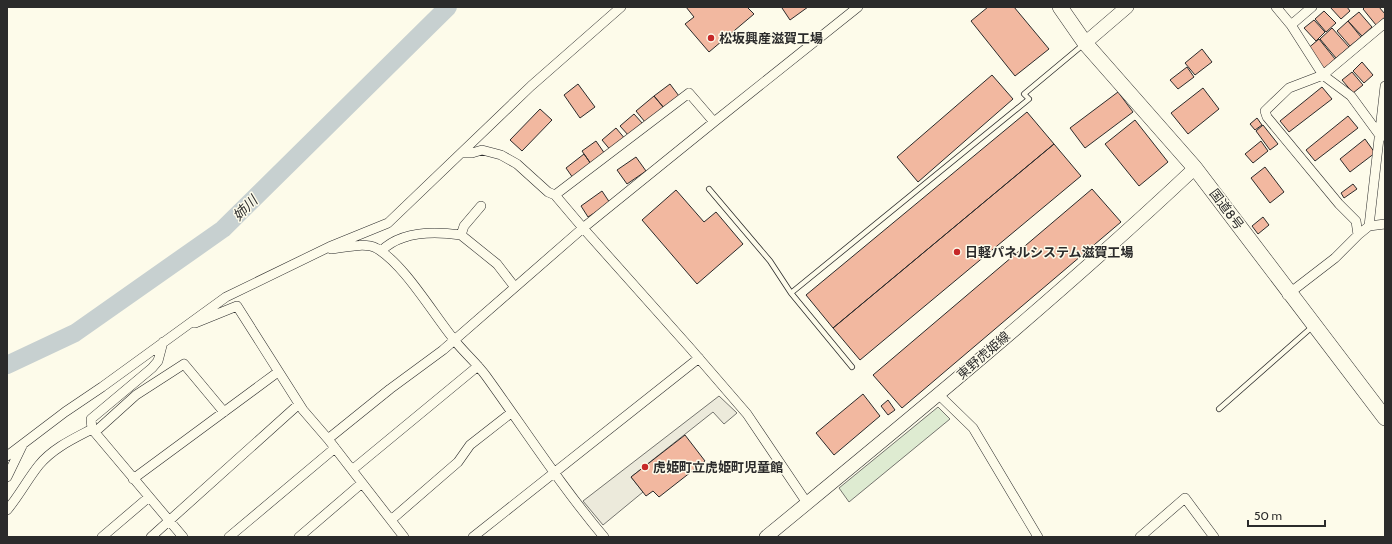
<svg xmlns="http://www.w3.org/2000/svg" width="1392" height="544" viewBox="0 0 1392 544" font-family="Cabin,'Noto Sans JP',sans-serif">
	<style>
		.green { fill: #deebd1; stroke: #74746e }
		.parking { fill: #eceadb; stroke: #74746e }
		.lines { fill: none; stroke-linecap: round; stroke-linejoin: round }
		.river { stroke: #c7d0d0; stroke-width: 18 }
		.building { fill: #f2b8a0; stroke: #2b2b2b }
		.service-casing { stroke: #2b2b2b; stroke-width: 6 }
		.minor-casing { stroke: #2b2b2b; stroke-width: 10 }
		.secondary-casing { stroke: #2b2b2b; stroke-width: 14 }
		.trunk-casing { stroke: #2b2b2b; stroke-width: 16 }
		.service { stroke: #fdfbea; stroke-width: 4.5 }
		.minor { stroke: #fdfbea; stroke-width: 9 }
		.secondary { stroke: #fdfbea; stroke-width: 13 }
		.trunk { stroke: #fdfbea; stroke-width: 15 }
		.poi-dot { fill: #c62828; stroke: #fdfbea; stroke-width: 1.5 }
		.labels { text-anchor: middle; stroke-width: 3; stroke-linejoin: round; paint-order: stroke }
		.poi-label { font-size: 13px; font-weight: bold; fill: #2b2b2b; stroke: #fdfbea; text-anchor: start }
		.street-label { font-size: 13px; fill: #2b2b2b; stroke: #fdfbea }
		.water-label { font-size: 14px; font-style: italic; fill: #2b2b2b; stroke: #fdfbea }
	</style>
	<rect width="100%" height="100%" fill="#fdfbea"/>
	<path class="green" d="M938 407 950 419 849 502 839 488Z"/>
	<path class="parking" d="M719 396 737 413 724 424 713 412 631 477 643 492 603 525 583 501Z"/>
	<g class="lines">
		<path class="river" d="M7 365 75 333 223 229 448 7"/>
	</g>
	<path class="building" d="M686 7H747L754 14 709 52 685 24 694 17Z
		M783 7H808L790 20 782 8Z
		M988 7H1014L1049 49 1015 76 971 21Z
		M1330 7H1347L1350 11 1341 19Z
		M1365 7H1379L1385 14V17L1376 25 1363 9Z
		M1324 11 1336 23 1326 32 1315 19Z
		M1359 12 1372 27 1362 36 1348 21Z
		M1314 20 1325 32 1316 41 1304 28Z
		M1348 21 1361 37 1350 46 1337 31Z
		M1332 28 1349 47 1336 58 1320 39Z
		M1319 39 1335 59 1322 70 1306 50Z
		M1202 49 1212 62 1195 75 1185 63Z
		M1362 62 1373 75 1364 83 1353 71Z
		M1187 67 1194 77 1178 89 1170 80Z
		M1352 72 1363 85 1353 93 1342 80Z
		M992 75 1013 99 918 182 897 157Z
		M578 84 595 107 580 118 564 95Z
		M670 84 679 96 664 108 654 96Z
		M1322 87 1332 99 1289 132 1280 121Z
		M1203 88 1219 109 1188 134 1171 113Z
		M1118 92 1133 112 1085 148 1070 128Z
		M654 96 664 108 645 122 636 111Z
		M540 109 552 120 522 151 510 140Z
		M1027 112 1054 144 833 328 806 295Z
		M634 114 643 124 629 136 620 126Z
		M1348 116 1358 128 1315 161 1306 150Z
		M1257 118 1262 125 1255 130 1250 124Z
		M1135 120 1168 162 1139 186 1105 144Z
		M1263 125 1278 144 1270 150 1256 131Z
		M616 128 626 140 612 152 602 140Z
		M1365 139 1375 153 1350 172 1340 159Z
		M596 141 605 154 591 164 582 151Z
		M1261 141 1268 151 1253 163 1245 154Z
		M1054 144 1081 176 860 360 833 328Z
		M584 154 591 164 573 178 566 168Z
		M636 157 646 171 627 184 617 170Z
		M1265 167 1284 192 1270 203 1251 178Z
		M1353 184 1357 189 1344 198 1341 193Z
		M1092 189 1121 222 902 408 873 375Z
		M676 190 704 222 716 212 743 244 697 284 642 220Z
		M602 191 610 203 588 217 581 206Z
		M1263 217 1269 225 1258 234 1252 226Z
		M863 394 880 416 834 455 816 433Z
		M888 400 895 410 888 415 881 406Z
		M685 435 705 461 659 497 653 491 646 496 631 477Z"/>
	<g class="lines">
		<defs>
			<path id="service" d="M709 189 770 261 791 293
				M852 367 791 293 1029 99 1024 94 1084 44
				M1219 409 1312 327"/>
			<path id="minor" d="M1276 7 1291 25 1323 75 1351 96 1381 137
				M1291 25 1312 7
				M462 153H472L482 150 501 155 517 164 548 192 555 195 689 93 714 122 858 7
				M555 195 583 228 714 122
				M481 206 464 226 461 235 497 264 514 286
				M1369 226 1385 86
				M1358 235 1356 221 1339 204 1267 117 1265 111 1289 88 1323 75 1385 23
				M331 249C343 248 364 242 376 248 403 263 432 312 452 337 462 351 476 362 486 376 525 430 561 486 604 537
				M381 251C401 231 434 231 461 235
				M1287 295 1335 258 1358 235 1369 226 1385 224
				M195 323 237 306 303 410 328 439
				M163 342 158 361 152 368 91 419 92 429 183 537
				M938 394 973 428 1038 537
				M95 432 136 395 184 364 224 412
				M7 456 65 412 102 387 226 297 329 247 388 223 531 86 621 7
				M352 470 478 366
				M7 477 22 446
				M133 479 278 372
				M7 510C19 496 27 480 39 465 53 448 73 439 92 429
				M391 520 458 462 470 445 511 413
				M102 537 149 497
				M151 537 299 404
				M229 537 335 448
				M299 537 362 483
				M404 537 328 439 390 389 443 350 583 228 690 348 747 414 807 503
				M473 537 699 358
				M1140 537 1185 498 1214 537"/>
			<path id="secondary" d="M1085 43 1127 7
				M766 537C912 417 1058 297 1195 168"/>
			<path id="trunk" d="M1060 7 1085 43 1195 168 1385 418"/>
		</defs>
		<use href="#service" class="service-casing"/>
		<use href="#minor" class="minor-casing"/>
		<use href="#secondary" class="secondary-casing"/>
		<use href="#trunk" class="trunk-casing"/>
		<use href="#service" class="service"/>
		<use href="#minor" class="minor"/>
		<use href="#secondary" class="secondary"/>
		<use href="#trunk" class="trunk"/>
	</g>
	<g class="poi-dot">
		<circle cx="711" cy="38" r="4"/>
		<circle cx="957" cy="252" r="4"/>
		<circle cx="645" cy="467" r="4"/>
	</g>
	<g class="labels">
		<g class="poi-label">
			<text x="719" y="43">松坂興産滋賀工場</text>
			<text x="965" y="257">日軽パネルシステム滋賀工場</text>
			<text x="653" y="472">虎姫町立虎姫町児童館</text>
		</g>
		<g class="street-label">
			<text transform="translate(1227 209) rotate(53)" y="5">国道8号</text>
			<text transform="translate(983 355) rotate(-41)" y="5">東野虎姫線</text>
		</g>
		<g class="water-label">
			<text transform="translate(245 208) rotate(-45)" y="5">姉川</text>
		</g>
	</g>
	<rect width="1392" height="544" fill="none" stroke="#2b2b2b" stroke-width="16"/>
	<path d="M1248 520v6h77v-6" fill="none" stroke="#2b2b2b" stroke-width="2"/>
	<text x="1254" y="520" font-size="12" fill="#2b2b2b" stroke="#fdfbea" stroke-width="3" paint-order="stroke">50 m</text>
</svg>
